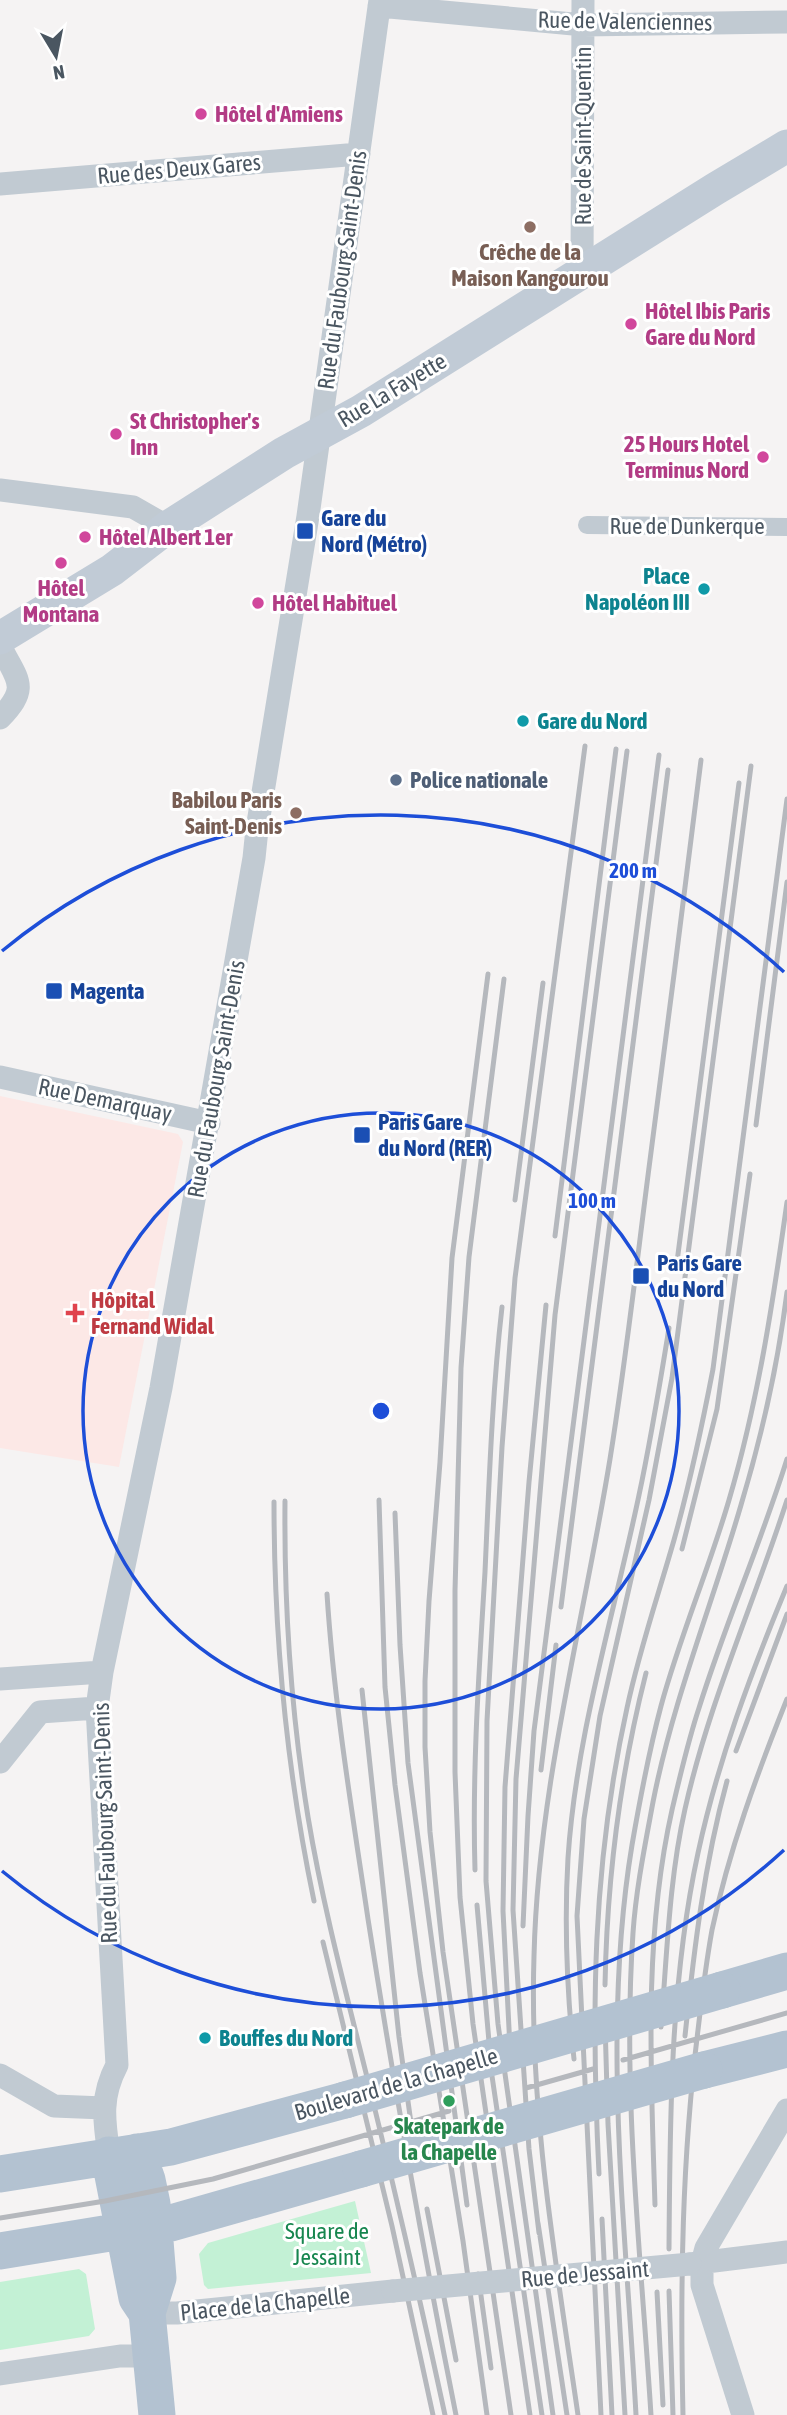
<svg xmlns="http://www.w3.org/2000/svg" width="787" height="2415" viewBox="0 0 787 2415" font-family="'Asap Condensed',sans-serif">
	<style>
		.medical { fill: #fce8e6 }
		.green { fill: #c3f1d5 }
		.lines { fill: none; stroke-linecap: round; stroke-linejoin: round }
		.pedestrian { stroke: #c1cad2; stroke-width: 18 }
		.minor { stroke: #c1cad2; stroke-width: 23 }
		.secondary { stroke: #c1cbd6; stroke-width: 33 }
		.primary { stroke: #b3c2d1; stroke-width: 37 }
		.rail { stroke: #b5b8bd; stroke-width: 5 }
		.minor-bridge { stroke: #c1cad2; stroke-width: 23 }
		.primary-bridge { stroke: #b3c2d1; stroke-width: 37 }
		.ring { fill: none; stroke: #1d4ed8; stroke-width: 3.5 }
		.hotel-dot { fill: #d1479c; stroke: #fff; stroke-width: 2.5 }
		.education-dot { fill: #8d6e63; stroke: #fff; stroke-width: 2.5 }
		.transit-dot { fill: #1a4fb4; stroke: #fff; stroke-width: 2.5 }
		.culture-dot { fill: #0f9aa8; stroke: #fff; stroke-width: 2.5 }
		.service-dot { fill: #5c6f8a; stroke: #fff; stroke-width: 2.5 }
		.health-dot { fill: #e0444e; stroke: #fff; stroke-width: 2.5 }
		.leisure-dot { fill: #2e9e5b; stroke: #fff; stroke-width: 2.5 }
		.labels { text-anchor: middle; stroke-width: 6; stroke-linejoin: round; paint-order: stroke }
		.street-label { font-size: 23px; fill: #4a5661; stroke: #fff }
		.hotel-label { font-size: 23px; font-weight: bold; fill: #b23c85; stroke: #fff; text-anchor: start }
		.education-label { font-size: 23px; font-weight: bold; fill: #785e54; stroke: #fff }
		.transit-label { font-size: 23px; font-weight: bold; fill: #164399; stroke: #fff; text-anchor: start }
		.culture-label { font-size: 23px; font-weight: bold; fill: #0d838f; stroke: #fff; text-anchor: start }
		.service-label { font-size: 23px; font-weight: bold; fill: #4e5e75; stroke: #fff; text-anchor: start }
		.health-label { font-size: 23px; font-weight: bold; fill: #be3a42; stroke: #fff; text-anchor: start }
		.leisure-label { font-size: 23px; font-weight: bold; fill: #27864d; stroke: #fff }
		.park-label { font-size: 23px; fill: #17864f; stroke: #fff }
		.centre { fill: #1d4ed8; stroke: #fff; stroke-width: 3.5 }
		.ring-label { font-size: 21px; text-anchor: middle; font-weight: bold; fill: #1d4ed8; stroke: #fff; stroke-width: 6; stroke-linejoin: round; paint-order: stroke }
	</style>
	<rect width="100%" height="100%" fill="#f5f3f3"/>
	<path class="medical" d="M0 1096 178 1134 183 1142 119 1467 0 1448Z"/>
	<path class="green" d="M355 2201 371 2273 208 2289 204 2285 199 2254 208 2243Z
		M79 2269 86 2274 95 2329 89 2336 0 2350V2282Z"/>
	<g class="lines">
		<path class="pedestrian" d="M587 525 787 527"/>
		<path class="minor" d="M379 6 584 25 787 22
			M0 184 359 154
			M582 272 583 0
			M0 490 133 507 168 527
			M0 646C18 681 30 687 0 718
			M0 1077 209 1123
			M0 1679 102 1672
			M0 1762 40 1712 97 1708
			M0 2075 54 2106 104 2108
			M109 2155C104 2121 100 2097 117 2065L97 1708 102 1672 161 1388 254 858 257 829 308 516 380 0
			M690 2264 787 2252
			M147 2313H177L393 2291
			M0 2374 120 2356H150
			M743 2415 702 2285V2263L706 2248 787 2110"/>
		<path class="secondary" d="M0 638 112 570 168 527 284 453 361 411 715 189 787 146"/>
		<path class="primary" d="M722 1990 787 1971
			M704 2070 787 2049
			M137 2152 147 2180 152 2204 158 2278 147 2313 157 2415
			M109 2155 137 2298 147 2313
			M0 2174 171 2147 345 2100
			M0 2251 171 2223 361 2169"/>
		<path class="rail" d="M488 974 452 1258 440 1462 429 1601 425 1681V1747L430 1832 443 1952 511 2415
			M504 979 469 1257 461 1368 455 1591V1772L460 1897 473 2024 530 2415
			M756 1125 787 882
			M515 1200 543 983
			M555 1236 616 749
			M677 1262 739 783
			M379 1500 385 1687 395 1785 420 1973 463 2241 487 2415
			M285 1501C284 1607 291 1712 308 1817 323 1907 347 1996 369 2085 396 2195 421 2304 445 2415
			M274 1502C274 1638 286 1767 314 1901
			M395 1513 400 1645 408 1763 467 2205
			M682 1549 717 1409 750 1174
			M327 1594C334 1703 352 1811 368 1919 394 2085 423 2250 456 2415
			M561 1607 668 770
			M362 1690 399 2037 412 2130
			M736 1751 787 1614
			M541 1770 556 1645
			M475 1870C472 1771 479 1671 485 1572 489 1484 492 1395 502 1307
			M477 1905 492 2076 542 2415
			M523 1926 528 1816 534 1731 659 755
			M323 1942 392 2226 433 2415
			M605 1985C607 1880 620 1775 646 1673
			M605 2023 608 2124 625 2415
			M661 2027C667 1955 669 1880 685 1809 709 1702 754 1603 787 1500
			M685 2036C694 1950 704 1865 727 1781
			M510 2048 503 1911 505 1787 529 1482 546 1305
			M574 2059C567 1992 564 1926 568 1858 576 1735 614 1615 639 1495 651 1439 660 1383 669 1328
			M623 2060 787 2013
			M526 2088 593 2069
			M599 2174C591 2013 592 1866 627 1708 639 1651 658 1596 674 1540 690 1483 702 1426 713 1369L787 799
			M655 2205C651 2074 643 1939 672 1810 680 1776 688 1741 699 1708 725 1624 761 1543 787 1459
			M427 2209 456 2360
			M0 2218 105 2201 213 2179 449 2111
			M602 2219 612 2415
			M538 2223 567 2415
			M539 2233 529 2149 513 1910 516 1779 555 1315 627 751
			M669 2249C670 2117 670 1982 698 1853 718 1760 751 1673 787 1586
			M478 2274 491 2368
			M669 2291 673 2415
			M657 2292 663 2405
			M553 2415 498 2024 486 1881 487 1721 502 1447 515 1278 585 746
			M578 2415C556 2263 529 2111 534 1956 538 1788 583 1625 610 1459 626 1360 637 1260 650 1160 667 1027 685 893 701 760
			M601 2415 577 1916 584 1819 600 1716 649 1500 672 1378 751 766
			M636 2415C626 2228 601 2032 632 1845 640 1799 649 1751 661 1706 680 1636 709 1569 729 1500 758 1402 773 1302 787 1202
			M651 2415C641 2255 622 2093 633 1933 636 1889 645 1845 653 1802 673 1700 712 1605 741 1505 762 1435 778 1364 787 1292
			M683 2415C680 2286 682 2158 698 2030 702 1996 706 1963 712 1930 729 1850 757 1774 787 1699"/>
		<path class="minor-bridge" d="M393 2291 690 2264"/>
		<path class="primary-bridge" d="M345 2100 722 1990
			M361 2169 704 2070"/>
	</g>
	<g class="ring">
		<circle cx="381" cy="1411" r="298"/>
		<path d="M784 1850A596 596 0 0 1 2 1871M2 951A596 596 0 0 1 784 972"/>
	</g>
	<g class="hotel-dot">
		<circle cx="201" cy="114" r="7"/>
		<circle cx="631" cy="324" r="7"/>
		<circle cx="116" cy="434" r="7"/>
		<circle cx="763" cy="457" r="7"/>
		<circle cx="85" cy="537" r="7"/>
		<circle cx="61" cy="563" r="7"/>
		<circle cx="258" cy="603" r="7"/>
	</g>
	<g class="education-dot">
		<circle cx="530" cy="227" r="7"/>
		<circle cx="296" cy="813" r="7"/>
	</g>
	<g class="transit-dot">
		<rect x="296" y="522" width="18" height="18" rx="3.5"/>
		<rect x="45" y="982" width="18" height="18" rx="3.5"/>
		<rect x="353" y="1126" width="18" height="18" rx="3.5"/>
		<rect x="632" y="1267" width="18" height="18" rx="3.5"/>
	</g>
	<g class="culture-dot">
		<circle cx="704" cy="589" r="7"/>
		<circle cx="523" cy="721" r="7"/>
		<circle cx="205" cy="2038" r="7"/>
	</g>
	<circle class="service-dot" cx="396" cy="780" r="7"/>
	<path class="health-dot" d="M71.5 1302.5h7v7h7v7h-7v7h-7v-7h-7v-7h7z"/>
	<circle class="leisure-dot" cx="449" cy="2101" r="7"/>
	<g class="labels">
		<g class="street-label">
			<text transform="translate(625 21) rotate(1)" y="8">Rue de Valenciennes</text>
			<text transform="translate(583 136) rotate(-90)" y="8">Rue de Saint-Quentin</text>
			<text transform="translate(179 169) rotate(-5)" y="8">Rue des Deux Gares</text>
			<text transform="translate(342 270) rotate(-82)" y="8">Rue du Faubourg Saint-Denis</text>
			<text transform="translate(392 390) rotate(-31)" y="8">Rue La Fayette</text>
			<text x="687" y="534">Rue de Dunkerque</text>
			<text transform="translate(216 1079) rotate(-80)" y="8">Rue du Faubourg Saint-Denis</text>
			<text transform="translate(105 1100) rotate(12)" y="8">Rue Demarquay</text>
			<text transform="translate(105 1823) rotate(-92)" y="8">Rue du Faubourg Saint-Denis</text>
			<text transform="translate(396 2084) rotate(-16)" y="8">Boulevard de la Chapelle</text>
			<text transform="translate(585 2274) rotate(-5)" y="8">Rue de Jessaint</text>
			<text transform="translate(265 2304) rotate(-6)" y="8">Place de la Chapelle</text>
		</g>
		<g class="hotel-label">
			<text x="215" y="122">Hôtel d'Amiens</text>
			<text x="645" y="319">Hôtel Ibis Paris<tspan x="645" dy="26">Gare du Nord</tspan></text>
			<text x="130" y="429">St Christopher's<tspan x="130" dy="26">Inn</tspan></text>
			<text x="749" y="452" text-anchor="end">25 Hours Hotel<tspan x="749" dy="26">Terminus Nord</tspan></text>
			<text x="99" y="545">Hôtel Albert 1er</text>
			<text x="61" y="596" text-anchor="middle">Hôtel<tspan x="61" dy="26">Montana</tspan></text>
			<text x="272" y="611">Hôtel Habituel</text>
		</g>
		<g class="education-label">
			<text x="530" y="260">Crêche de la<tspan x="530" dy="26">Maison Kangourou</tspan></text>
			<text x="282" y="808" text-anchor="end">Babilou Paris<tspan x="282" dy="26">Saint-Denis</tspan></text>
		</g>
		<g class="transit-label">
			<text x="321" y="526">Gare du<tspan x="321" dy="26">Nord (Métro)</tspan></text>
			<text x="70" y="999">Magenta</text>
			<text x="378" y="1130">Paris Gare<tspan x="378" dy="26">du Nord (RER)</tspan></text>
			<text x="657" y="1271">Paris Gare<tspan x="657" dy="26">du Nord</tspan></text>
		</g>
		<g class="culture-label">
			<text x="690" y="584" text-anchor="end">Place<tspan x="690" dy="26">Napoléon III</tspan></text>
			<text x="537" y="729">Gare du Nord</text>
			<text x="219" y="2046">Bouffes du Nord</text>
		</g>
		<g class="service-label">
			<text x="410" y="788">Police nationale</text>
		</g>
		<g class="health-label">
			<text x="91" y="1308">Hôpital<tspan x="91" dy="26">Fernand Widal</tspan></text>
		</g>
		<g class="leisure-label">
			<text x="449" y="2134">Skatepark de<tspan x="449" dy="26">la Chapelle</tspan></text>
		</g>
		<g class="park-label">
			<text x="327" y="2239">Square de<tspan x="327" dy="26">Jessaint</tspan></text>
		</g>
	</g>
	<circle cx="381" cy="1411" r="10" class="centre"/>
	<g class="ring-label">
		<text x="633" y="878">200 m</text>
		<text x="592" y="1208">100 m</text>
	</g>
	<g transform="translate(56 56) rotate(170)" stroke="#ffffff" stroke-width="5" paint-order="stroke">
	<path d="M0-5L12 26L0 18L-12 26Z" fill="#4a5661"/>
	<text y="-10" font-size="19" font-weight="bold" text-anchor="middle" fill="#4a5661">N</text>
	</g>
</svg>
